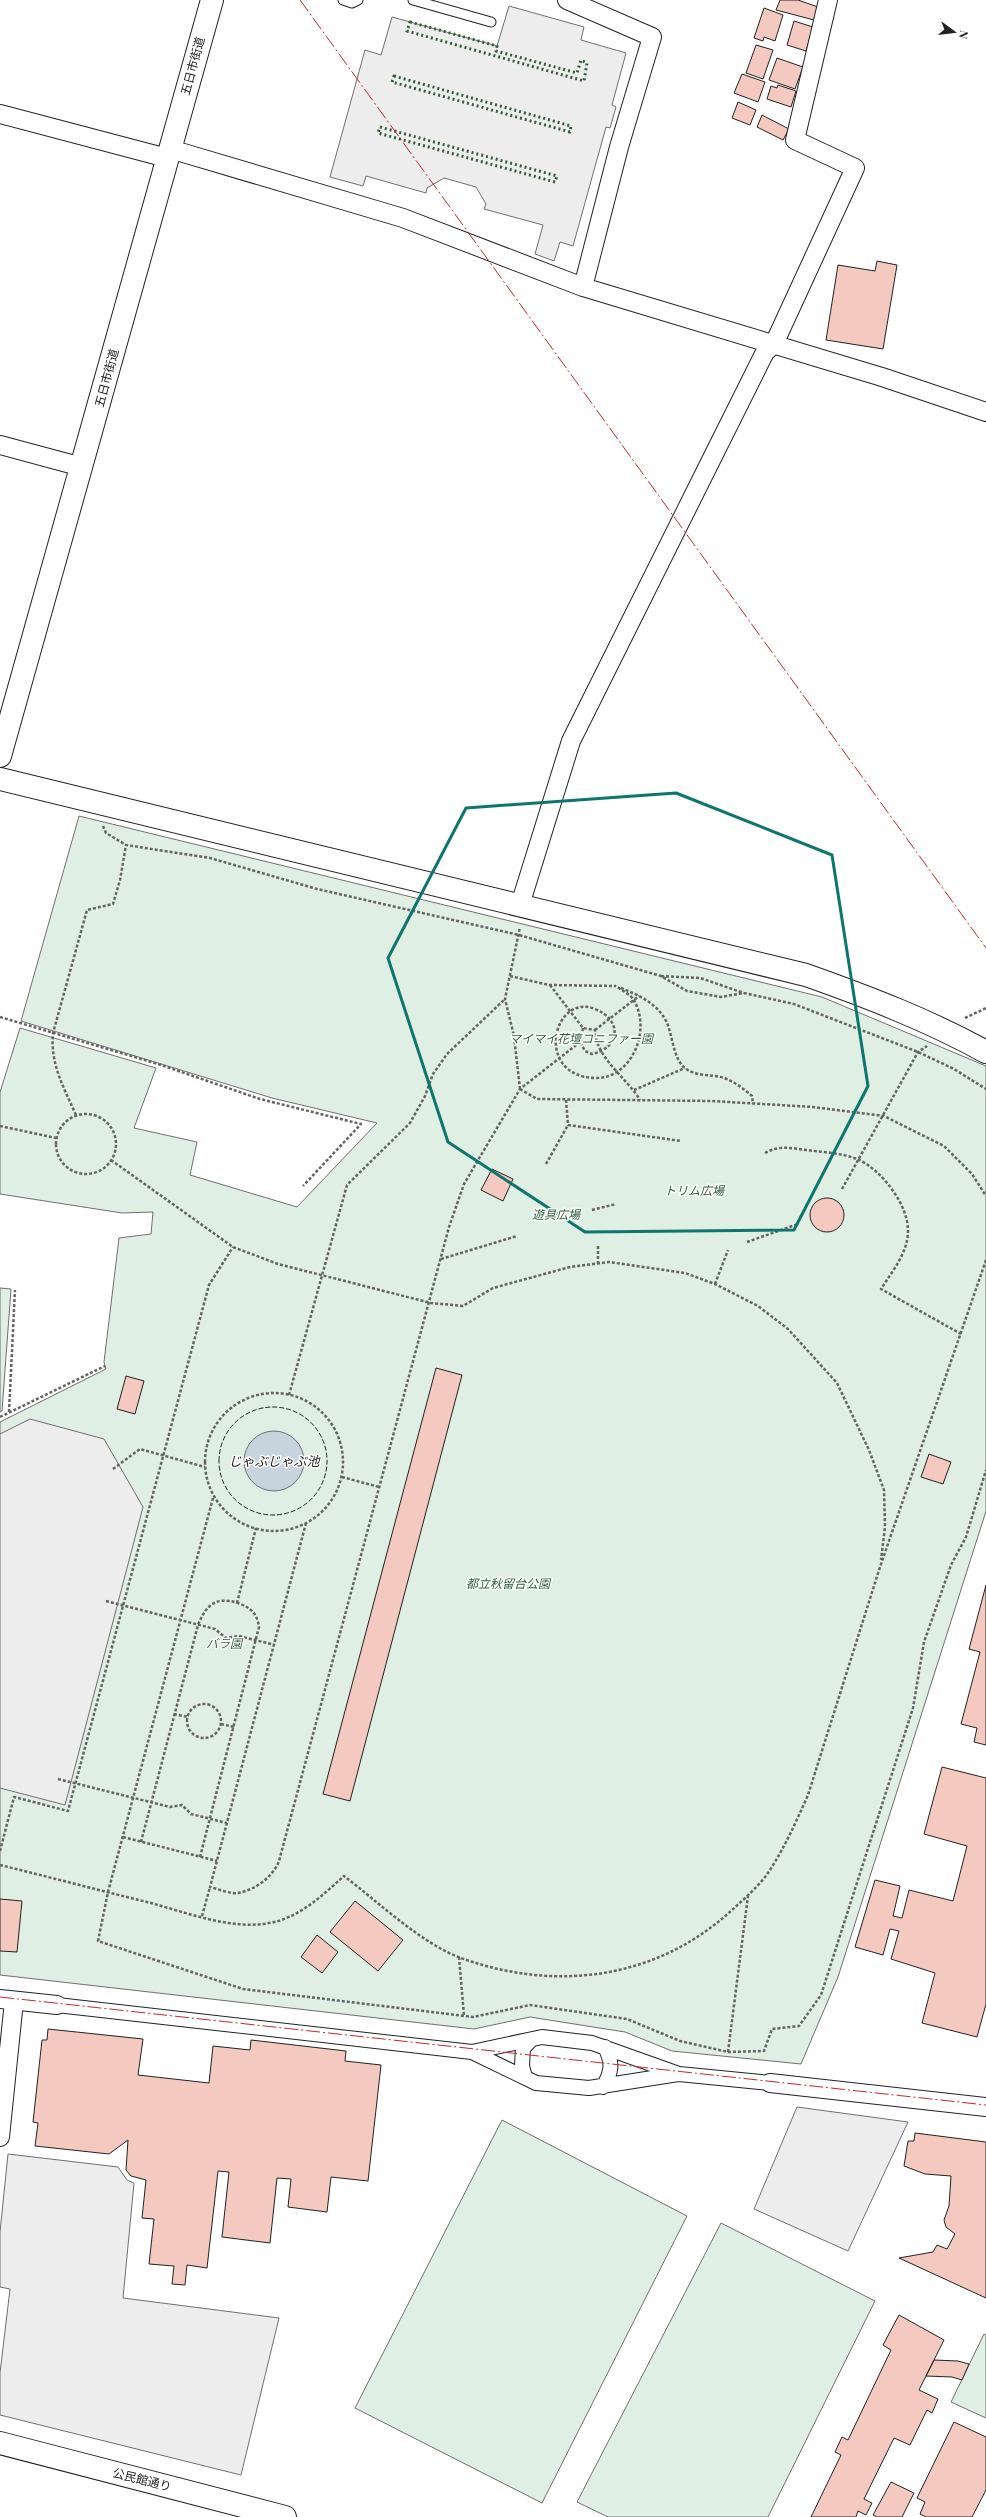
<svg xmlns="http://www.w3.org/2000/svg" width="986" height="2517" viewBox="0 0 986 2517" font-family="'Playfair Display','Noto Sans JP',serif">
	<style>
		.green { fill: #e0efe3; stroke: #6f6f6f }
		.parking { fill: #ededed; stroke: #6f6f6f }
		.water { fill: #c7d3dd; stroke: #6f6f6f }
		.building { fill: #f3c9c0; stroke: #222 }
		.lines { fill: none; stroke-linecap: round; stroke-linejoin: round }
		.service-casing { stroke: #222; stroke-width: 11 }
		.pedestrian-casing { stroke: #222; stroke-width: 16 }
		.minor-casing { stroke: #222; stroke-width: 20 }
		.tertiary-casing { stroke: #222; stroke-width: 24 }
		.primary-casing { stroke: #222; stroke-width: 24 }
		.path { stroke: #646464; stroke-width: 2.5; stroke-dasharray: 3 2; stroke-linecap: butt }
		.service { stroke: #fff; stroke-width: 9 }
		.pedestrian { stroke: #fff; stroke-width: 14 }
		.minor { stroke: #fff; stroke-width: 18 }
		.tertiary { stroke: #fff; stroke-width: 22 }
		.primary { stroke: #fff; stroke-width: 22 }
		.hedge { stroke: #2f5e38; stroke-width: 3; stroke-dasharray: 2 3; stroke-linecap: butt }
		.fence { stroke: #222; stroke-width: 1; stroke-dasharray: 5 2; stroke-linecap: butt }
		.power { stroke: #c62828; stroke-width: 1; stroke-dasharray: 14 3 2 3; stroke-linecap: butt }
		.marked { fill: none; stroke: #0f766e; stroke-width: 3; stroke-linejoin: round }
		.labels { text-anchor: middle; stroke-width: 3; stroke-linejoin: round; paint-order: stroke }
		.street-label { font-size: 12px; fill: #222; stroke: #fff }
		.park-label { font-size: 12px; font-style: italic; fill: #2f5e38; stroke: #fff }
		.water-label { font-size: 13px; font-style: italic; fill: #222; stroke: #fff }
	</style>
	<rect width="100%" height="100%" fill="#fff"/>
	<path class="green" d="M79 816 822 997 986 1066V1511L838 1977 801 2064 672 2051 625 2032 530 2017 474 2029 0 1975V1422L106 1369 104 1362 119 1238 151 1234 153 1212 122 1213 0 1194V1092L20 1028 156 1068 134 1128 197 1142 190 1175 297 1207 377 1123 272 1098 21 1021Z
		M0 1288 11 1289 2 1411 0 1412Z
		M502 2120 687 2216 542 2503 355 2408Z
		M721 2223 875 2301 768 2517H608L577 2502Z
		M984 2334 986 2335V2418L951 2402Z"/>
	<path class="parking" d="M509 6 584 27 581 40 626 53 612 105 616 107 610 128 606 127 573 246 560 242 554 261 535 254 543 225 484 209 486 204 476 187 444 178 427 188 426 193 366 176 363 186 330 177 365 50 381 55 392 17 497 46Z
		M30 1419 104 1439 143 1507 65 1805 0 1788V1434Z
		M797 2107 908 2122 848 2251 754 2209Z
		M8 2154 118 2167 127 2180 134 2183 123 2298 279 2318 241 2475 0 2415V2373L10 2289 0 2287V2232Z"/>
	<path class="water" d="M244 1461a30 30 0 1 1 60 0a30 30 0 1 1-60 0Z"/>
	<path class="building" d="M780 0H798L818 7 814 20 776 10Z
		M764 8 783 15 775 41 764 37 763 41 754 38Z
		M794 21 813 27 806 51 787 45Z
		M756 45 773 50 763 79 746 73Z
		M777 58 803 67 795 89 769 80Z
		M742 74 765 82 758 102 734 93Z
		M778 85 796 91 791 107 767 99 771 86 777 88Z
		M738 102 756 110 750 125 732 118Z
		M762 115 789 129 783 140 757 127Z
		M877 261 897 265 883 349 826 340 838 265 875 271Z
		M492 1169 513 1179 503 1201 481 1190Z
		M810 1215a17 17 0 1 1 34 0a17 17 0 1 1-34 0Z
		M436 1368 462 1375 350 1801 323 1794Z
		M126 1376 144 1381 135 1414 117 1409Z
		M929 1454 951 1462 943 1484 921 1477Z
		M986 1585V1745L974 1742 977 1728 961 1724 980 1652 969 1649Z
		M942 1767 986 1778V2004L977 2037 922 2023 935 1973 891 1959 899 1931 890 1929 883 1955 855 1947 875 1880 900 1886 893 1916 902 1918 909 1890 953 1901 967 1846 924 1834Z
		M0 1899 22 1901 17 1952 0 1951Z
		M355 1901 403 1940 378 1971 330 1932Z
		M317 1935 338 1952 322 1973 301 1957Z
		M48 2029 143 2039 138 2075 209 2083 213 2046 250 2050 251 2040 346 2051 345 2061 381 2065 368 2181 331 2177 327 2212 288 2207 291 2179 277 2178 270 2243 222 2237 229 2172 218 2171 207 2268 187 2265 185 2285 172 2284 174 2266 149 2264 154 2219 142 2218 146 2180 131 2176 126 2170 128 2140 109 2154 35 2146 38 2123 33 2122 42 2040H47Z
		M915 2133 986 2142V2298L899 2258 933 2252 937 2245 947 2249 955 2234 946 2227 944 2220 949 2206 951 2176 925 2174 904 2166 908 2141H914Z
		M899 2315 944 2340 919 2390 938 2399 932 2413 927 2410 910 2445 894 2438 864 2499 872 2503 866 2515 858 2511 856 2517H811L841 2455 835 2452 842 2437 848 2440 891 2350 883 2345Z
		M934 2360 958 2361 969 2364 962 2380 952 2377 926 2376Z
		M954 2422 986 2437V2490L972 2517H926L920 2514 925 2502 917 2498Z
		M891 2482 914 2493 902 2517H877L873 2515Z"/>
	<g class="lines">
		<defs>
			<path id="service" d="M343 0 352 3 358 0
				M413 0 491 22"/>
			<path id="pedestrian" d="M57 2005 472 2052 542 2037 592 2043 679 2074 770 2083
				M472 2052 536 2083 589 2088 678 2074
				M525 2077 522 2066 523 2048 531 2040
				M603 2087C612 2072 613 2063 605 2047"/>
			<path id="minor" d="M567 0 652 37 619 147 583 287
				M0 114 167 158
				M170 149 403 218 583 287 882 377 986 412
				M0 445 82 467
				M520 905 571 741 765 352 774 344 855 168 795 140 828 0
				M0 1999 57 2005
				M770 2083 986 2107
				M0 2137 14 2001"/>
			<path id="tertiary" d="M0 779 806 975C868 997 928 1020 986 1052
				M0 2443 285 2517"/>
			<path id="primary" d="M0 756 212 0"/>
		</defs>
		<use href="#service" class="service-casing"/>
		<use href="#pedestrian" class="pedestrian-casing"/>
		<use href="#minor" class="minor-casing"/>
		<use href="#tertiary" class="tertiary-casing"/>
		<use href="#primary" class="primary-casing"/>
		<path class="path" d="M103 826 106 833 126 845 210 858 317 889 519 935 661 976 687 991 721 997 744 993 794 1004 918 1052 954 1069 986 1089
			M510 976 549 985 616 986
			M661 976 700 978 744 993
			M550 985 583 1028 595 1030C595 1057 627 1078 640 1100
			M621 988C638 995 655 1002 665 1019 673 1032 672 1059 686 1069 698 1077 712 1074 724 1078 735 1082 744 1089 752 1096L753 1104
			M0 1017 158 1064 260 1099 361 1124 303 1186
			M965 1018 986 1008
			M583 1028 580 1042 585 1051 592 1054C620 1048 623 1020 595 1009 553 992 533 1077 596 1078 633 1078 652 1028 633 999 630 994 621 990 616 986
			M595 1030 639 996
			M520 1089 537 1099 712 1101 813 1107 884 1116 944 1146 972 1174 986 1196
			M520 1089 514 1036 505 999 520 927
			M634 1090 685 1068
			M566 1100 568 1125 681 1141
			M56 1144a30 30 0 1 1 60 0a30 30 0 1 1-60 0Z
			M76 1115C64 1088 50 1064 53 1033L87 910 113 904 120 880 126 845
			M0 1126 56 1138
			M765 1153C779 1145 791 1148 806 1150 823 1152 841 1153 857 1159 881 1169 909 1205 908 1232 907 1254 893 1270 881 1289L961 1334
			M111 1160 233 1247 278 1264 431 1303 463 1306 493 1288 570 1267 609 1262 685 1273 715 1284 758 1306 788 1329 837 1383 869 1450 884 1490 885 1527 881 1560
			M546 1164 568 1125
			M842 1189 918 1052 927 1046
			M592 1210 616 1204
			M747 1242 798 1224
			M441 1259 517 1236
			M598 1264V1245
			M715 1284 728 1250
			M205 1462a69 69 0 1 1 138 0a69 69 0 1 1-138 0Z
			M289 1395 347 1185 410 1123 425 1096 433 1074 447 1054 505 999
			M9 1412 15 1290
			M0 1417 105 1366
			M113 1469 140 1449 205 1467
			M342 1477 379 1487
			M213 1498 108 1892 98 1941 243 1989 473 2017 530 2005 627 2019 680 2041 728 2052 764 2051 772 2029 799 2026 821 1995 913 1708 924 1642 951 1565 966 1537 986 1470
			M306 1523 210 1887C218 1889 230 1894 238 1893 255 1890 273 1877 279 1861L449 1227 464 1184 520 1089 580 1042
			M106 1601 215 1629 226 1638 239 1636 275 1645
			M237 1603 256 1528
			M187 1721a17 17 0 1 1 34 0a17 17 0 1 1-34 0Z
			M174 1714 188 1717
			M221 1724 234 1727
			M58 1779 170 1807 182 1805 191 1814 227 1823
			M123 1837 217 1861
			M141 1842 198 1625C206 1605 216 1596 238 1603 251 1608 257 1613 259 1627L200 1857
			M0 1851 14 1797 68 1811 209 1285 233 1247
			M0 1865C49 1877 98 1890 147 1902 186 1912 234 1932 274 1922 301 1916 324 1894 344 1876 377 1901 422 1944 461 1958 555 1992 656 1980 732 1910 744 1899 758 1887 768 1873 784 1849 796 1822 808 1795L880 1567 986 1260
			M202 1916 210 1887
			M459 1957 464 2016
			M728 2052 748 1896"/>
		<use href="#service" class="service"/>
		<use href="#pedestrian" class="pedestrian"/>
		<use href="#minor" class="minor"/>
		<use href="#tertiary" class="tertiary"/>
		<use href="#primary" class="primary"/>
		<path class="hedge" d="M410 22 497 46 496 51 577 73 581 60 587 63 584 81 407 31Z
			M394 76 571 126 570 132 392 82Z
			M380 127 557 176 555 182 378 133Z"/>
		<path class="fence" d="M219 1461a54 54 0 1 1 108 0a54 54 0 1 1-108 0Z"/>
		<path class="power" d="M300 0 986 948
			M0 1997 986 2105"/>
	</g>
	<path class="marked" d="M676 793 832 855 868 1086 794 1230 585 1232 448 1142 388 958 466 808Z"/>
	<g class="labels">
		<g class="street-label">
			<text transform="translate(193 66) rotate(-75)" y="4">五日市街道</text>
			<text transform="translate(107 378) rotate(-75)" y="4">五日市街道</text>
			<text transform="translate(142 2480) rotate(14)" y="4">公民館通り</text>
		</g>
		<g class="park-label">
			<text x="581" y="1043">マイマイ花壇コニファー園</text>
			<text x="694" y="1195">トリム広場</text>
			<text x="556" y="1219">遊具広場</text>
			<text x="508" y="1588">都立秋留台公園</text>
			<text x="224" y="1648">バラ園</text>
		</g>
		<g class="water-label">
			<text x="274" y="1466">じゃぶじゃぶ池</text>
		</g>
	</g>
	<g transform="translate(954 32) rotate(105)" stroke="#ffffff" stroke-width="3" paint-order="stroke">
	<path d="M0-3L7 15L0 10L-7 15Z" fill="#222222"/>
	<text y="-6" font-size="11" font-weight="bold" text-anchor="middle" fill="#222222">N</text>
	</g>
</svg>
